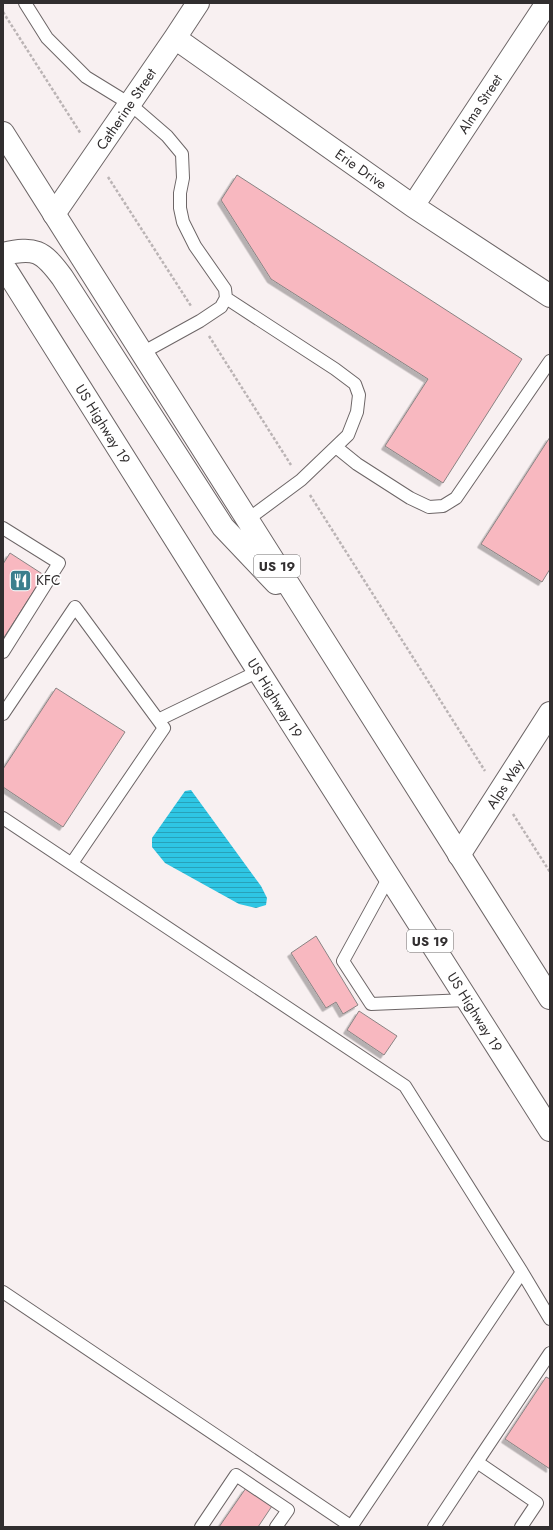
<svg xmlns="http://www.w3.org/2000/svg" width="553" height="1530" viewBox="0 0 553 1530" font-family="Jost,sans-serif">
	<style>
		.water { fill: url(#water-rules) }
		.building { fill: #f8b8c0; stroke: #8a8484; filter: url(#shadow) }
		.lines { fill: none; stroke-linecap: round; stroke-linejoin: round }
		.service-casing { stroke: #6d6667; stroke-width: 14 }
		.minor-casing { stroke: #6d6667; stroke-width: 24 }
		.trunk-casing { stroke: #6d6667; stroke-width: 24 }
		.path { stroke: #bbb4b5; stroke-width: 2.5; stroke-dasharray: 3 2; stroke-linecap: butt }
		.service { stroke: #fff; stroke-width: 12 }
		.minor { stroke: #fff; stroke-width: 22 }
		.trunk { stroke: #fff; stroke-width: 22 }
		.labels { text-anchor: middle; stroke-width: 3.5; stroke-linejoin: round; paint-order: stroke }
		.shield { fill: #fff; stroke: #6f6d6d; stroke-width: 1 }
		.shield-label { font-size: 13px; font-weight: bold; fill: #312e2f }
		.street-label { font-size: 14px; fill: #312e2f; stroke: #fff }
		.poi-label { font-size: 14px; fill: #312e2f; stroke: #fff; text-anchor: start }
	</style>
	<defs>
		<pattern id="water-rules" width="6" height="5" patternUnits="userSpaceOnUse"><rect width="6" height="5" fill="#2ec6e4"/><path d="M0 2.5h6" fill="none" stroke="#28a1b9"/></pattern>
		<filter id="shadow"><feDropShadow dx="-3.5" dy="3.5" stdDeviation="0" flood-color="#0004"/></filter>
	</defs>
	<rect width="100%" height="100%" fill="#f8f0f1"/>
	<path class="water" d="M191 790 261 886 267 898 266 905 256 908 239 904 165 863 152 847V838L185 791Z"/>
	<path class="building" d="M237 175 522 359 443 483 385 446 428 379 271 279 221 200Z
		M550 437V569L542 582 481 544Z
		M10 553 44 575 3 639V564Z
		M56 688 125 732 63 827 3 787V769Z
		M316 936 358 1005 343 1014 336 1002 326 1008 291 953Z
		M359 1011 397 1036 384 1055 347 1030Z
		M546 1377 550 1379V1469L505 1439Z
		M246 1488 272 1506 258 1527H219Z"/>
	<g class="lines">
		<defs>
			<path id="service" d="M25 3 47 38 86 77 130 104 167 136 182 154 183 178 180 193V208L183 222 195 246 225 289 226 298 221 307 200 321 142 353
				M226 298 335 369 355 384 359 395 357 412 348 435 301 480 247 520
				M336 447 357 464 410 498 429 507 443 506 456 498 550 361
				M3 528 59 563 3 652
				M3 714 75 607 164 728 72 863
				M158 720 259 671
				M3 818 405 1086 522 1272 351 1527
				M389 877 343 961 371 1004 467 1000
				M522 1272 550 1319
				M3 1292 352 1527
				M477 1462 550 1353
				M201 1527 236 1475 288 1510 276 1527
				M434 1527 477 1462 537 1503 521 1527"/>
			<path id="minor" d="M175 38 413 206 550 296
				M413 206 547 3
				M54 214 175 38 198 3
				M459 855 550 713"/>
			<path id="trunk" d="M3 133 550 998
				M3 254C35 247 42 250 62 277L223 527 276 583
				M3 265 245 650 550 1130"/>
		</defs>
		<use href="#service" class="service-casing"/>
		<use href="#minor" class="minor-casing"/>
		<use href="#trunk" class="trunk-casing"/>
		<path class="path" d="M3 12 81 134
			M108 177 191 306
			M209 336 291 465
			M310 495 485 771
			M513 814 550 872"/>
		<use href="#service" class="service"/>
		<use href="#minor" class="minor"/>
		<use href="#trunk" class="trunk"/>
	</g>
	<defs>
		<symbol id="restaurant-square" viewBox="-11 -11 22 22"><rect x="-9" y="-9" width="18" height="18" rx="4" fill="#3a7e8d" stroke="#fff"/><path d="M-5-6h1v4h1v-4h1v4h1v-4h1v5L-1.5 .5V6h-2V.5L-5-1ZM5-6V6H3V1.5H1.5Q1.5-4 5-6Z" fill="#fff"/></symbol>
	</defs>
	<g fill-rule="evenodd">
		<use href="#restaurant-square" x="8" y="568" width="25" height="25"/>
	</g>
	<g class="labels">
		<g class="shield">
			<rect x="254" y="555" width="46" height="22" rx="3"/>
			<rect x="407" y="930" width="46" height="22" rx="3"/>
		</g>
		<g class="shield-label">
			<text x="277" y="571">US 19</text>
			<text x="430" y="946">US 19</text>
		</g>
		<g class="street-label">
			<text transform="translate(480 104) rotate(-57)" y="5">Alma Street</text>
			<text transform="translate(126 109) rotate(-56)" y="5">Catherine Street</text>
			<text transform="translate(361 169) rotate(35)" y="5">Erie Drive</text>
			<text transform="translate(103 424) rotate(58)" y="5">US Highway 19</text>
			<text transform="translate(275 698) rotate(58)" y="5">US Highway 19</text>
			<text transform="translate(505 784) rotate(-57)" y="5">Alps Way</text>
			<text transform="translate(475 1012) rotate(58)" y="5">US Highway 19</text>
		</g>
		<g class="poi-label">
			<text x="36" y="585">KFC</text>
		</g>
	</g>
	<rect width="553" height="1530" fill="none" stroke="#312e2f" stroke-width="8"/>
</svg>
